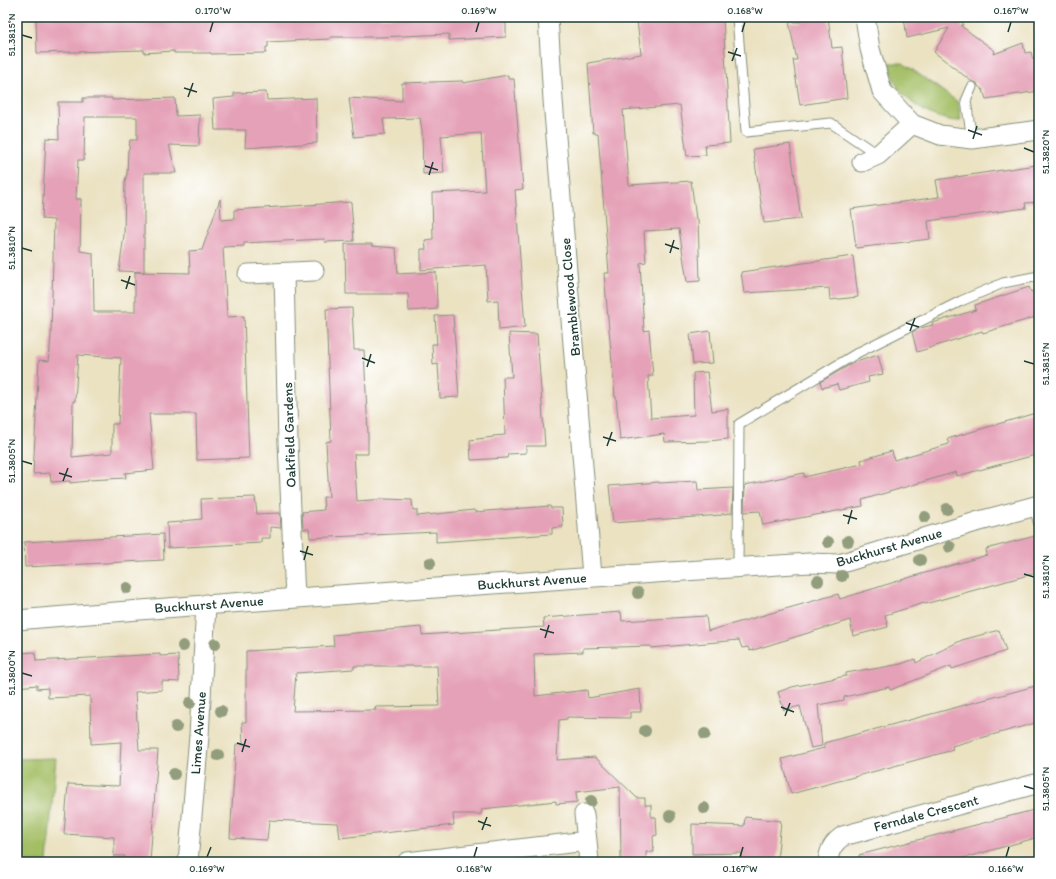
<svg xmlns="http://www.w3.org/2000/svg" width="1056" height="879" viewBox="0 0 1056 879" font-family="Itim,sans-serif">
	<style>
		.green { fill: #a3be64; stroke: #617e4c }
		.building { fill: #e5a1b7; fill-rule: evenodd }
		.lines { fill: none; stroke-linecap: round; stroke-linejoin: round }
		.lane-casing { stroke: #85907b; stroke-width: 11 }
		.street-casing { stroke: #85907b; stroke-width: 21 }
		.lane { stroke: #fff; stroke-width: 9 }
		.street { stroke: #fff; stroke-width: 19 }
		.tree { fill: #919d7c }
		.ticks { fill: none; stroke: #1f3d34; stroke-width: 1.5 }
		.labels { text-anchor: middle; stroke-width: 3.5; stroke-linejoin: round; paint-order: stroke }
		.street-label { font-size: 14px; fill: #1f3d34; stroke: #fff }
		.neatline { fill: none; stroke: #1f3d34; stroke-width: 1.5 }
		.ticks-label { font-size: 10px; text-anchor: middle; fill: #1f3d34 }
	</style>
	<rect width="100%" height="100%" fill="#fff"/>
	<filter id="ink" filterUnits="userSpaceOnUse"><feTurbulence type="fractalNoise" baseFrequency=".025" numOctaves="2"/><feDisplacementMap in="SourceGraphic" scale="8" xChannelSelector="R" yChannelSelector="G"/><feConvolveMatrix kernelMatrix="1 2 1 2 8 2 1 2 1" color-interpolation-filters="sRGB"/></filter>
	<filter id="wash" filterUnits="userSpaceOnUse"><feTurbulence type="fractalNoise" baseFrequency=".012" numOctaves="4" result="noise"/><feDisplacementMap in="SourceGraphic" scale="16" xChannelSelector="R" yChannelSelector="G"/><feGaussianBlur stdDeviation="0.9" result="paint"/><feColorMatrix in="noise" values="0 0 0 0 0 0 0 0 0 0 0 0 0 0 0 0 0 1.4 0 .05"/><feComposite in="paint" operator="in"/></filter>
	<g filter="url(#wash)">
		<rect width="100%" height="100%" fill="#ebe2c2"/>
		<path class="green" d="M889 63H903L958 102 961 121C939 121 918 110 903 94 895 86 892 73 889 63Z
			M56 758 47 862H17V759Z"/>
		<g id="blocks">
			<path class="building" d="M36 17H506V37L449 40V34L379 37H330V39L268 42V47H266V53L211 54V53H174V51L144 53V50L37 53Z
				M690 17H723L730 143 705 145 706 155 687 156 680 105 623 110 629 185 691 181 696 219H698L700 281 687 282 679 229 644 231 646 262 640 263 644 331 649 330 653 376H648L651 418 694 415 693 373 707 372 712 411 728 409V439L708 441 665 442 664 434 620 440 616 397H615L604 273H609L598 133H593L588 63 641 54 637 21Z
				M799 17H828L832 48 842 47 847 98 800 105 793 60H797L789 22H800Z
				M904 17H962L963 25 961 26 995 51 994 54 1023 43 1025 53 1031 52 1033 60 1039 59V91L986 99 983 90 978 86 977 83 971 81 934 52 949 28 907 38Z
				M508 75V79H514L523 189 515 190 525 327 499 330 498 300 488 301 486 265 421 270V249H426L425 240 433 239 432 193 485 191 481 133 441 136 444 173 423 174 422 131 420 118 383 119 385 134 354 137 349 98 402 101V83L463 81V83Z
				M266 92 267 100 316 98 317 143 245 148 246 130H215L213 99 234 97V93Z
				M83 98H112V100L175 98 176 116 200 115 199 146 169 145 176 173H144V272L119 271 124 235 125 181 127 174 128 150H129L130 140H137V117H85L84 160H78L76 199H81L80 251 93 253 94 312H135V272L190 273 189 251 202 250 220 199 221 220 234 219V210L351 202 354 241 325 242 324 239 244 243V246L223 247 227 317 244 316 249 458 197 460 196 414H149L154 470 125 473 126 478 88 480V481L70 483V481L51 482 50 473 33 474 39 360 49 361 51 335 54 220 42 219 46 138 59 139 58 102H83ZM78 355 121 358 118 424H112V453L72 457 73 401H75Z
				M790 144 801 219 764 223 753 149Z
				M1036 165 1039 186V202L1025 203 1026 208 928 221 930 239 856 248 851 209 939 197 936 180Z
				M345 244H372V246L396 248 398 274 436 272 437 309 409 311 408 294H346Z
				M853 256 858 297 830 300 829 288 744 293 741 272Z
				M1029 287 1031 292 1039 290V316L983 333 982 331 917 352 912 332 920 328 933 325 932 323 976 310 975 305Z
				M352 308 354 350H364L368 434V454H354L357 501 386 499 412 500 413 510H417V516L474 510 475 512 550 506 551 508H562L563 527 552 528V534L436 542V532L310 538 309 529H303L302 512 324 510 323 497H329L326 442 331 441 326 309Z
				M453 315 459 397 440 398 438 364 433 365 432 344H437L435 316Z
				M710 331 713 363 693 364 690 334Z
				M509 333 537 334 545 446H526V453L508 454 507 458 471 460 470 440 493 437V436L505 435 503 377H512Z
				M878 355 883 374 868 377 869 382 839 390 837 384 822 388 820 382 853 363Z
				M1039 412V454L957 476 956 472 862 500 863 506 763 525 760 511 744 512 745 485 804 473V477L862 464 861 460 892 451 894 460 949 444 947 439Z
				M697 481 698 490 733 488 732 513 722 514V515L613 523 609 486 659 482V483Z
				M255 497 257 514 280 513 281 528 270 527V538H261V543L168 548 167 523 182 522V521L202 519 201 499Z
				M163 534 164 560 25 567 24 542Z
				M1035 536 1039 551V572L925 604 924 603 885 615 888 627 853 636 850 620 750 651 748 647 742 648 739 640 651 648V646L583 648V652L534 654 535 696 587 690 588 698 640 689 641 712H630V718L567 717V719L559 720 557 760 595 757 637 798H645V805H651V817H656L657 835 653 836 654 852H646V862H621L620 787 576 792 577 802 556 804V801L482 809 481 814H453L454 825 340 838 338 823 269 820 267 840 230 838 236 744H243L242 722H246V651L334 646 333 635 421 627 422 635 544 627 543 618 621 612 622 621 706 616 708 631 838 594 840 599 911 577 987 555 986 549ZM354 666H437L439 706 375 707 376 710 293 711 296 673 354 669Z
				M999 630 1006 651 952 669 951 666 890 690 889 687 844 697V700L818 705 822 746 811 748 800 706 784 710 778 692 792 687 846 676V673L868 669V670L901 664 915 659 916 663 962 640Z
				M35 652 36 661 160 654V656L178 655 179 682 162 681V690L135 692 139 750H158L150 862H125V856H114V837L64 834 68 784 119 786 121 742 91 744 90 696 48 698V688L37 689V685L17 687V653Z
				M1039 685V722L952 746 953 750 791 794 782 759 824 748V743Z
				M1034 810 1039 827V837L949 862H860L859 855Z
				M745 817 781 821 777 862H741L742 853 692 854V824L744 826Z"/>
		</g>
	</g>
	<g filter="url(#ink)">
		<use href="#blocks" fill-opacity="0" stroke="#85907b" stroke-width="1"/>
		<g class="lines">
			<defs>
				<path id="lane" d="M737 17 746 132 831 123 878 155
					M972 139 966 101 972 87
					M1034 506 1039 525
					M738 568 739 424 859 352 961 301 1003 283 1039 276"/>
				<path id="street" d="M548 17 553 100 592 576
					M865 17 870 49 882 91 912 124 940 135 972 139 1039 130
					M862 162 878 155 912 124
					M284 273 288 443 295 598
					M248 274 314 271
					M17 620C281 598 545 580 809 563L839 564 976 522 1039 505
					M584 814 587 841
					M188 862 199 736 206 604
					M407 862 587 841 589 862
					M828 862C829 850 833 843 843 836L1039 783"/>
			</defs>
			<use href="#lane" class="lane-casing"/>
			<use href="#street" class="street-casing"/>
			<use href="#lane" class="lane"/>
			<use href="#street" class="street"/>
		</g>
		<g class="tree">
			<circle cx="947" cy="509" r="6"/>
			<circle cx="925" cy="517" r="6"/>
			<circle cx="848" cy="541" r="6"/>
			<circle cx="828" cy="542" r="6"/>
			<circle cx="950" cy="547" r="6"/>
			<circle cx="920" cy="560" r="6"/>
			<circle cx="430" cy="563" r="6"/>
			<circle cx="842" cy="576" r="6"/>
			<circle cx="818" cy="581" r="6"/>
			<circle cx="127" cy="588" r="6"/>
			<circle cx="638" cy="593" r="6"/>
			<circle cx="215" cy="644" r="6"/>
			<circle cx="183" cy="646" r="6"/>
			<circle cx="190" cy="703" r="6"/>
			<circle cx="221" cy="711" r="6"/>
			<circle cx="176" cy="727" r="6"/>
			<circle cx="645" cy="731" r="6"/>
			<circle cx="705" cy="734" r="6"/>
			<circle cx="218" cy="755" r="6"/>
			<circle cx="174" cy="774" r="6"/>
			<circle cx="591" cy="801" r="6"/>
			<circle cx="704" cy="808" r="6"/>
			<circle cx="670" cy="816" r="6"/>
		</g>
	</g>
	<path class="ticks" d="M210 32 213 22M476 32 479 22M742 32 745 22M1008 32 1011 22M22 35 32 38M728 52 741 56M732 61 737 48M184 88 197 92M188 97 193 83M968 130 982 135M973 139 977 126M1024 148 1034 152M425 166 438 170M429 175 433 162M665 244 679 249M22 248 32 251M670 253 674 240M121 280 135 285M126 289 130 276M906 323 919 327M910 331 915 318M362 358 375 363M1024 361 1034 364M367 367 371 354M603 437 616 441M607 446 612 432M22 461 32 464M59 473 72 477M63 481 68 468M843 515 857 519M848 524 852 510M300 551 313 555M304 560 308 546M1024 574 1034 577M540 629 554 633M545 638 549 625M22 673 32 676M781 707 794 712M785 716 790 703M237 743 250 747M242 752 246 739M1024 786 1034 789M478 821 491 826M482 830 487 817M207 857 211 847M474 857 477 847M740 857 743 847M1006 857 1009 847"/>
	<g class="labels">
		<g class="street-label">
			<text transform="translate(570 297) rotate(-95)" y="5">Bramblewood Close</text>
			<text transform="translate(289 435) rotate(-92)" y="5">Oakfield Gardens</text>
			<text transform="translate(889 547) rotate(-16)" y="5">Buckhurst Avenue</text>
			<text transform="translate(532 581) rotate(-4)" y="5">Buckhurst Avenue</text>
			<text transform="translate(209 604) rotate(-4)" y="5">Buckhurst Avenue</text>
			<text transform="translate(198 733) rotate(-86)" y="5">Limes Avenue</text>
			<text transform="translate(926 813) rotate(-15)" y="5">Ferndale Crescent</text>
		</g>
	</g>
	<rect width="1056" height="879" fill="none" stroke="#fff" stroke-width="44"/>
	<rect x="22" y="22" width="1012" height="835" class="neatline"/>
	<g class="ticks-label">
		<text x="213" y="14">0.170°W</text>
		<text x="479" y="14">0.169°W</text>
		<text x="745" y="14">0.168°W</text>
		<text x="1011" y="14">0.167°W</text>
		<text transform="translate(11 35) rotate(-90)" y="4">51.3815°N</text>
		<text transform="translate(1045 152) rotate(-90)" y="4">51.3820°N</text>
		<text transform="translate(11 248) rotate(-90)" y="4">51.3810°N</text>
		<text transform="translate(1045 364) rotate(-90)" y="4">51.3815°N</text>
		<text transform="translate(11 461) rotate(-90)" y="4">51.3805°N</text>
		<text transform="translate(1045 577) rotate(-90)" y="4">51.3810°N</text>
		<text transform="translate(11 673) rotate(-90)" y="4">51.3800°N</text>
		<text transform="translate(1045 789) rotate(-90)" y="4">51.3805°N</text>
		<text x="207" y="872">0.169°W</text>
		<text x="474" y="872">0.168°W</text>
		<text x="740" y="872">0.167°W</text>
		<text x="1006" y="872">0.166°W</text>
	</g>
</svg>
